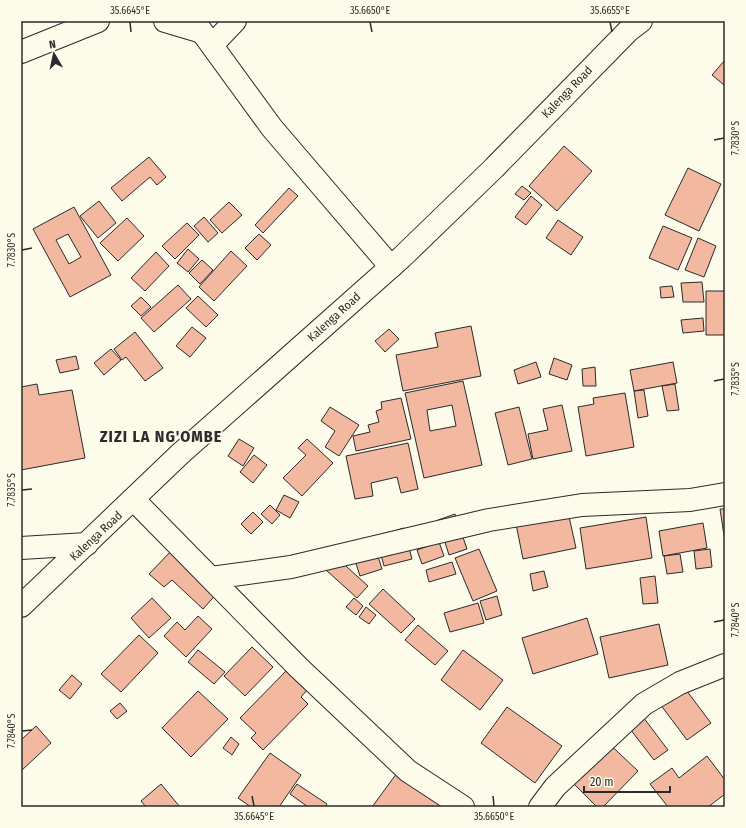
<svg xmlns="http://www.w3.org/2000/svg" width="746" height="828" viewBox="0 0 746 828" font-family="'Fira Sans Condensed',sans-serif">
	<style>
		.building { fill: #f2b8a0; stroke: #2b2b2b; fill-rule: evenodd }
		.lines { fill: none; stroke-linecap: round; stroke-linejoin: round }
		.minor-casing { stroke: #2b2b2b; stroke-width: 24 }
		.tertiary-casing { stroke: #2b2b2b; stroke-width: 24 }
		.secondary-casing { stroke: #2b2b2b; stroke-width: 24 }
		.minor { stroke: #fdfbea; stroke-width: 22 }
		.tertiary { stroke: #fdfbea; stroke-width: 22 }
		.secondary { stroke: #fdfbea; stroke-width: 22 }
		.ticks { fill: none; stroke: #2b2b2b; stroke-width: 1.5 }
		.labels { text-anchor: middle; stroke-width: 3; stroke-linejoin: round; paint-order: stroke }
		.street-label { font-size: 12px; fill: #2b2b2b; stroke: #fdfbea }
		.district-label { font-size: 16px; font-weight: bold; letter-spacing: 1px; fill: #2b2b2b; stroke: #fdfbea }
		.neatline { fill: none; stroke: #2b2b2b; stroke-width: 1.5 }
		.ticks-label { font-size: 10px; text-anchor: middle; fill: #2b2b2b }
	</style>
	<rect width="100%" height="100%" fill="#fdfbea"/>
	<path class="building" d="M725 60V84L724 85 712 75Z
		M564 146 592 171 557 211 529 186Z
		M149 157 166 177 157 185 150 177 122 201 111 188Z
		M688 168 721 184 699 231 665 215Z
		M522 186 531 193 524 200 515 194Z
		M289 188 298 196 263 233 255 225Z
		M531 196 542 205 526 225 515 217Z
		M99 201 116 223 98 238 80 216Z
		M229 202 242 215 222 233 210 220Z
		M74 207 111 275 70 297 33 229ZM68 234 81 257 69 264 56 240Z
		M204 217 218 233 208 242 194 226Z
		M127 218 144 236 118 261 100 243Z
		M558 220 583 237 571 255 546 238Z
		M187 223 199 235 175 259 162 246Z
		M663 226 692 238 678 270 649 258Z
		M259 234 271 245 257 260 245 248Z
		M698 238 716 246 704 277 685 270Z
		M188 249 199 259 188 272 177 263Z
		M231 251 247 266 214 301 199 287Z
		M156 252 169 266 145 291 131 278Z
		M202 260 213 270 200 284 189 273Z
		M702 282 704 302H683L681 283Z
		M178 285 191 299 154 332 141 318Z
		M672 286 674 297 661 298 660 287Z
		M706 291H725V335H706Z
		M198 296 218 315 206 327 186 308Z
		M141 297 151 307 141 316 131 306Z
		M703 318 704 331 683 333 681 320Z
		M471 326 481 376 403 391 396 355 438 347 435 333Z
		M192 327 206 338 190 357 176 346Z
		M389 329 399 339 385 352 375 341Z
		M135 332 163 368 145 381 126 357 122 360 114 349Z
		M111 349 121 360 104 375 94 363Z
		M76 356 79 369 60 373 56 360Z
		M554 358 572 365 567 380 549 374Z
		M536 362 541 377 518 384 514 370Z
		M673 362 677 383 634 391 630 370Z
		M595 367 596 386H583L582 369Z
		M463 381 482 465 424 478 405 393ZM452 405 456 426 430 431 427 410Z
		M37 384 39 395 72 390 85 458 21 470V387Z
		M675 384 679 410 667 411 662 386Z
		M644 390 648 416 638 418 634 391Z
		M625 393 634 447 586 456 578 407 594 404 593 398Z
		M401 398 411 439 356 451 353 436 370 432 368 425 379 422 376 411 382 409 381 402Z
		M562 405 572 451 533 459 528 434 548 430 543 409Z
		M330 407 359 425 339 456 325 447 335 431 321 421Z
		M519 407 532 459 508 465 495 413Z
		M239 439 254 448 243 466 228 456Z
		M307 439 333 463 302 496 283 478 306 455 298 448Z
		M408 443 418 489 401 493 397 477 371 483 373 496 355 499 346 456Z
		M254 455 267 465 253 483 240 472Z
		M284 495 299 502 290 518 276 510Z
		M270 505 280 515 272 524 261 514Z
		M720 509H725V542Z
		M253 512 263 522 251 534 241 524Z
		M568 512 576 548 523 559 516 524Z
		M455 514 467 549 449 555 438 520Z
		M646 517 652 558 586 569 580 528Z
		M703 523 707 548 663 556 659 531Z
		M404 528 412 559 384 566 376 536Z
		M373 541 382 569 360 576 351 548Z
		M439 542 444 556 422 564 417 550Z
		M174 548 219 591 203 609 172 580 164 587 149 574Z
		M479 549 497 591 473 601 455 558Z
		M710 549 712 567 696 569 694 551Z
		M680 554 683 572 667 574 664 556Z
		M337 558 368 586 357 598 326 570Z
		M452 562 456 574 429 582 426 570Z
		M544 571 548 587 533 591 530 574Z
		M655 576 658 603 643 604 640 578Z
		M383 589 415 619 401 633 369 604Z
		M497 596 502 615 486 620 480 601Z
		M152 598 171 618 149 638 131 618Z
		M354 598 363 606 356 615 346 607Z
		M478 603 484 623 450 632 444 613Z
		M366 607 376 615 369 624 359 617Z
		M198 616 212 629 186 657 164 636 177 622 185 630Z
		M587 618 598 654 533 674 522 638Z
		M659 624 668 665 609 678 600 637Z
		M418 625 448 651 435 665 405 640Z
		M139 635 158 653 121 692 101 674Z
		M252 647 273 667 245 696 224 676Z
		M198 650 225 672 214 684 188 662Z
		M463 650 503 680 480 710 441 680Z
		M287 670 307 690 301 697 308 704 263 750 251 738 256 733 240 718Z
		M72 675 82 684 70 699 59 690Z
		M677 678 711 723 687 740 654 696Z
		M198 691 228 719 191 757 162 728Z
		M120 703 127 711 117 719 110 711Z
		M634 705 668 750 654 760 620 716Z
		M507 707 562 746 535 783 481 743Z
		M36 726 51 743 21 771V740Z
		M231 737 239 744 232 755 223 748Z
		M602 737 638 771 603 807H597L565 775Z
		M270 753 301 775 279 807H251L238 798Z
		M707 756 725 780V794L708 807H668L650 784 672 768 679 778Z
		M397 773 442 807H372Z
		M161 784 180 807H146L141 801Z
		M297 784 327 804 325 807H308L290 794Z"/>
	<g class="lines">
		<defs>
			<path id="minor" d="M165 21 202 32
				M212 45 235 21
				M21 52 98 21
				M134 500 298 667 408 771 463 807
				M21 548 87 544
				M211 578 291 567 489 520 582 505 690 500 725 494
				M540 807 555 787 644 704 680 683 725 665"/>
			<path id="tertiary" d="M194 21 272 128 391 267"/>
			<path id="secondary" d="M21 606 180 454 402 257 494 168 628 31 641 21"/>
		</defs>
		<use href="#minor" class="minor-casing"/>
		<use href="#tertiary" class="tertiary-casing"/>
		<use href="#secondary" class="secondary-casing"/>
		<use href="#minor" class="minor"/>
		<use href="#tertiary" class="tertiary"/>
		<use href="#secondary" class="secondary"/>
	</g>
	<path class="ticks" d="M130 22 131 32M370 22 372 32M610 22 612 32M714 140 724 138M22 250 32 248M714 381 724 379M22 490 32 489M714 622 724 620M22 731 32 730M252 796 254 806M493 796 494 806"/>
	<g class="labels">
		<g class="street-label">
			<text transform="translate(567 92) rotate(-46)" y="4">Kalenga Road</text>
			<text transform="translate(334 317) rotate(-42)" y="4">Kalenga Road</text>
			<text transform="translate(96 536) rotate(-43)" y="4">Kalenga Road</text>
		</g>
		<g class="district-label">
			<text x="161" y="442">ZIZI LA NG'OMBE</text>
		</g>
	</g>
	<rect width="746" height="828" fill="none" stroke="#fdfbea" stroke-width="44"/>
	<g transform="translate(54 54) rotate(351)" stroke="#fdfbea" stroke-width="3" paint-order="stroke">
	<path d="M0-3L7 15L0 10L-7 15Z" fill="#2b2b2b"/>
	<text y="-6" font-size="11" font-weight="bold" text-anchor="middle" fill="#2b2b2b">N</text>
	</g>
	<path d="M584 786v6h86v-6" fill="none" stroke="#2b2b2b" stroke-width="2"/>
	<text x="590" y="786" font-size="12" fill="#2b2b2b" stroke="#fdfbea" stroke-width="3" paint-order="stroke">20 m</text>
	<rect x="22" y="22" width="702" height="784" class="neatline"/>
	<g class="ticks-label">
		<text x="130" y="14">35.6645°E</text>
		<text x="370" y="14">35.6650°E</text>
		<text x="610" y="14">35.6655°E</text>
		<text transform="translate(735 138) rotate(-90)" y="4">7.7830°S</text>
		<text transform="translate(11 250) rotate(-90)" y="4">7.7830°S</text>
		<text transform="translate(735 379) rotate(-90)" y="4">7.7835°S</text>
		<text transform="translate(11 490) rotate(-90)" y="4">7.7835°S</text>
		<text transform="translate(735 620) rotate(-90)" y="4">7.7840°S</text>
		<text transform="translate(11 731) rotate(-90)" y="4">7.7840°S</text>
		<text x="254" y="820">35.6645°E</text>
		<text x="494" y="820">35.6650°E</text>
	</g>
</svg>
